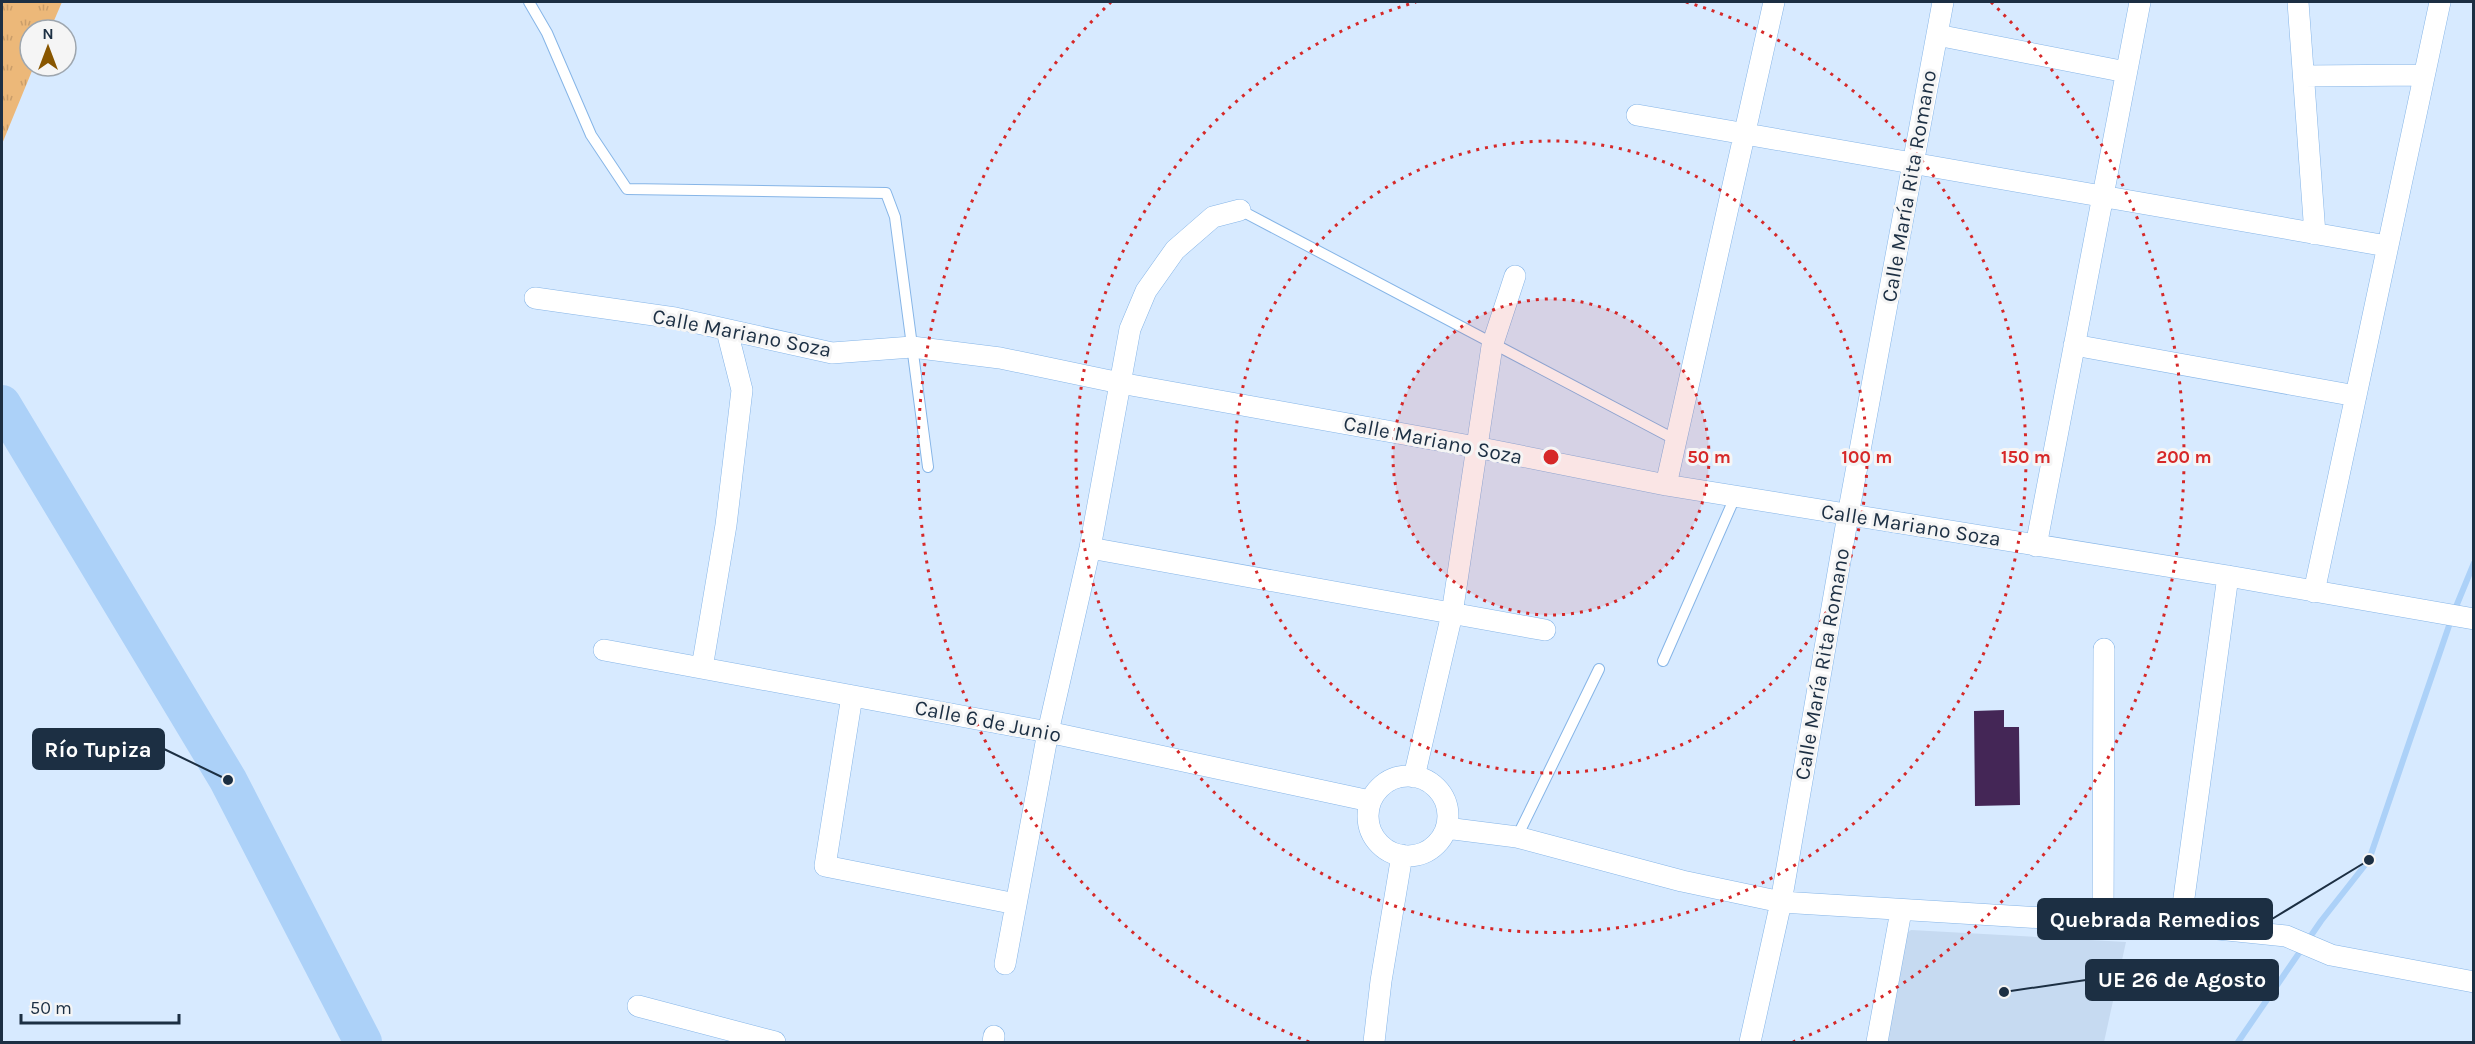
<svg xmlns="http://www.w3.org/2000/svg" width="2475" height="1044" viewBox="0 0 2475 1044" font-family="Karla,sans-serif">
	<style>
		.built { fill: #c6daf1 }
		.grass { fill: url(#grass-tufts) }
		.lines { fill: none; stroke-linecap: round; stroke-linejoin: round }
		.stream { stroke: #acd1f8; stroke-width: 6 }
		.river { stroke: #acd1f8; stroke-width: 38 }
		.building { fill: #442656 }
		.lane-casing { stroke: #86b5e7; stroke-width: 12 }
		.street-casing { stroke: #86b5e7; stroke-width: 22 }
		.lane { stroke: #fff; stroke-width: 10 }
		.street { stroke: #fff; stroke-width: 21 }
		.ring { fill: none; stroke: #d62828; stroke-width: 3; stroke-dasharray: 3 6 }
		.labels { text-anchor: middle; stroke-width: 6; stroke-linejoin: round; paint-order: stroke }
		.street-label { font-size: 21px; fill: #1c2f43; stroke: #f5f5f5 }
		.centre { fill: #d62828; stroke: #f5f5f5; stroke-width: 3 }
		.ring-label { font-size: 18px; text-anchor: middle; font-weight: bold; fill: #d62828; stroke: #f5f5f5; stroke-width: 6; stroke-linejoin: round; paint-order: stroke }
		.leader { fill: none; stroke: #1c2f43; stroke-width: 2 }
		.callout-dot { fill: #1c2f43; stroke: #f5f5f5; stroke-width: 2 }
		.callout { fill: #1c2f43; stroke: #1c2f43; stroke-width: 2 }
		.callout-label { font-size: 22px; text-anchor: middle; font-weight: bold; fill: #fff }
	</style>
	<defs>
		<pattern id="grass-tufts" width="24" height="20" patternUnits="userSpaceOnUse" patternTransform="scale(1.5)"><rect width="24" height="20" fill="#ecb879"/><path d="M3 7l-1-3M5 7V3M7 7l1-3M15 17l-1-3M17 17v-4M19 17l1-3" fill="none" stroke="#ca9e6a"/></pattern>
	</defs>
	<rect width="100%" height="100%" fill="#d7eaff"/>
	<path class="built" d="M1911 930 2126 942 2104 1042H1883L1903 936Z"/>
	<path class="grass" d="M2 2H62L50 30H30V66H34L2 144Z"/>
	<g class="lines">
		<path class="stream" d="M2238 1042 2321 921 2369 860 2453 614 2474 563"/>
		<path class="river" d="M2 404 228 780 363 1042"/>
	</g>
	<path class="building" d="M2004 710V727H2019L2020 805 1975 806 1974 711Z"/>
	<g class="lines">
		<defs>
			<path id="lane" d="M529 2 547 33 591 135 627 189 886 193 895 217 928 467
				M1240 210 1676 440
				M1663 661 1735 497
				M1517 837 1599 669"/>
			<path id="street" d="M2298 2 2315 234
				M1937 35 2126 72
				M2304 76 2424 75
				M1637 115 2387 246
				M535 298 675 318 832 353 912 347 1000 358 1120 383 1476 447 1666 485 2228 576 2474 619
				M2074 345 2356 396
				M1666 485 1774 2
				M2036 546 2140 2
				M1090 548 1545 630
				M2314 592 2440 2
				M604 650 1048 732 1370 801
				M702 668 726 525 742 390 727 331
				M852 696 825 866 1016 904
				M1368 816a40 40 0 1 1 80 0a40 40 0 1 1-80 0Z
				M1414 777 1452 614 1492 346 1515 276
				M1446 828 1517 837 1682 881 1781 902 2208 928 2286 936 2331 955 2474 982
				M2103 922 2104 649
				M2180 927 2228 576
				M1005 964 1048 732 1090 548 1130 329 1146 291 1175 250 1213 217 1240 210
				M638 1006 775 1042
				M993 1042 994 1036
				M1374 1042 1381 981 1402 855
				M1750 1042 1781 902 1848 515 1943 2
				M1877 1042 1901 911"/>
		</defs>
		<use href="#lane" class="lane-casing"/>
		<use href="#street" class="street-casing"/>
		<use href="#lane" class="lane"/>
		<use href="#street" class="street"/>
	</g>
	<circle cx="1551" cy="457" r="158" fill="#d62828" fill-opacity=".12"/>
	<g class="ring">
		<circle cx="1551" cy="457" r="158"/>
		<circle cx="1551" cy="457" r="316"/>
		<path d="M1686 2A475 475 0 1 1 1416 2"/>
		<path d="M1309 1042A633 633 0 0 1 1111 2M1991 2A633 633 0 0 1 1793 1042"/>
	</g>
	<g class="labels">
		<g class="street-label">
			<text transform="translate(1909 186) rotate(-80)" y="7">Calle María Rita Romano</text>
			<text transform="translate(742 333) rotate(11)" y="7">Calle Mariano Soza</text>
			<text transform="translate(1433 440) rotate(11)" y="7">Calle Mariano Soza</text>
			<text transform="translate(1911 525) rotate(9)" y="7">Calle Mariano Soza</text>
			<text transform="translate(1822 664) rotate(-80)" y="7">Calle María Rita Romano</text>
			<text transform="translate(988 721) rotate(11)" y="7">Calle 6 de Junio</text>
		</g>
	</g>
	<circle cx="1551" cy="457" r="9" class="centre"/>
	<g class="ring-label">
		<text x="1709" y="463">50 m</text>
		<text x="1867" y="463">100 m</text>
		<text x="2026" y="463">150 m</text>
		<text x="2184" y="463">200 m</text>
	</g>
	<path class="leader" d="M228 780L164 749M2369 860L2272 919M2004 992L2086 980"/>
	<g class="callout-dot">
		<circle cx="228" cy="780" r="6"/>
		<circle cx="2369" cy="860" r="6"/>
		<circle cx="2004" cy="992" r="6"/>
	</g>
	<g class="callout">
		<rect x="33" y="729" width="131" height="40" rx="6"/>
		<rect x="2038" y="899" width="234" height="40" rx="6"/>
		<rect x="2086" y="960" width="192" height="40" rx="6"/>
	</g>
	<g class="callout-label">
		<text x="98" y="757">Río Tupiza</text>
		<text x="2155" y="927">Quebrada Remedios</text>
		<text x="2182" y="987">UE 26 de Agosto</text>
	</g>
	<rect width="2475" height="1044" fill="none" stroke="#1c2f43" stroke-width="6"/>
	<g transform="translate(48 48)"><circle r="28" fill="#f5f5f5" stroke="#9ea6ae" stroke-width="1.5"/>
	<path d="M0-4.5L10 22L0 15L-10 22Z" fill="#885600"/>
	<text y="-9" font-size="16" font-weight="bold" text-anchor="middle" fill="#1c2f43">N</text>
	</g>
	<path d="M21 1014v9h158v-9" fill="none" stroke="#1c2f43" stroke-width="3"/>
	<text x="30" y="1014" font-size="18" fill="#1c2f43" stroke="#f5f5f5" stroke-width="4.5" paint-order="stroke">50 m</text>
</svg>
